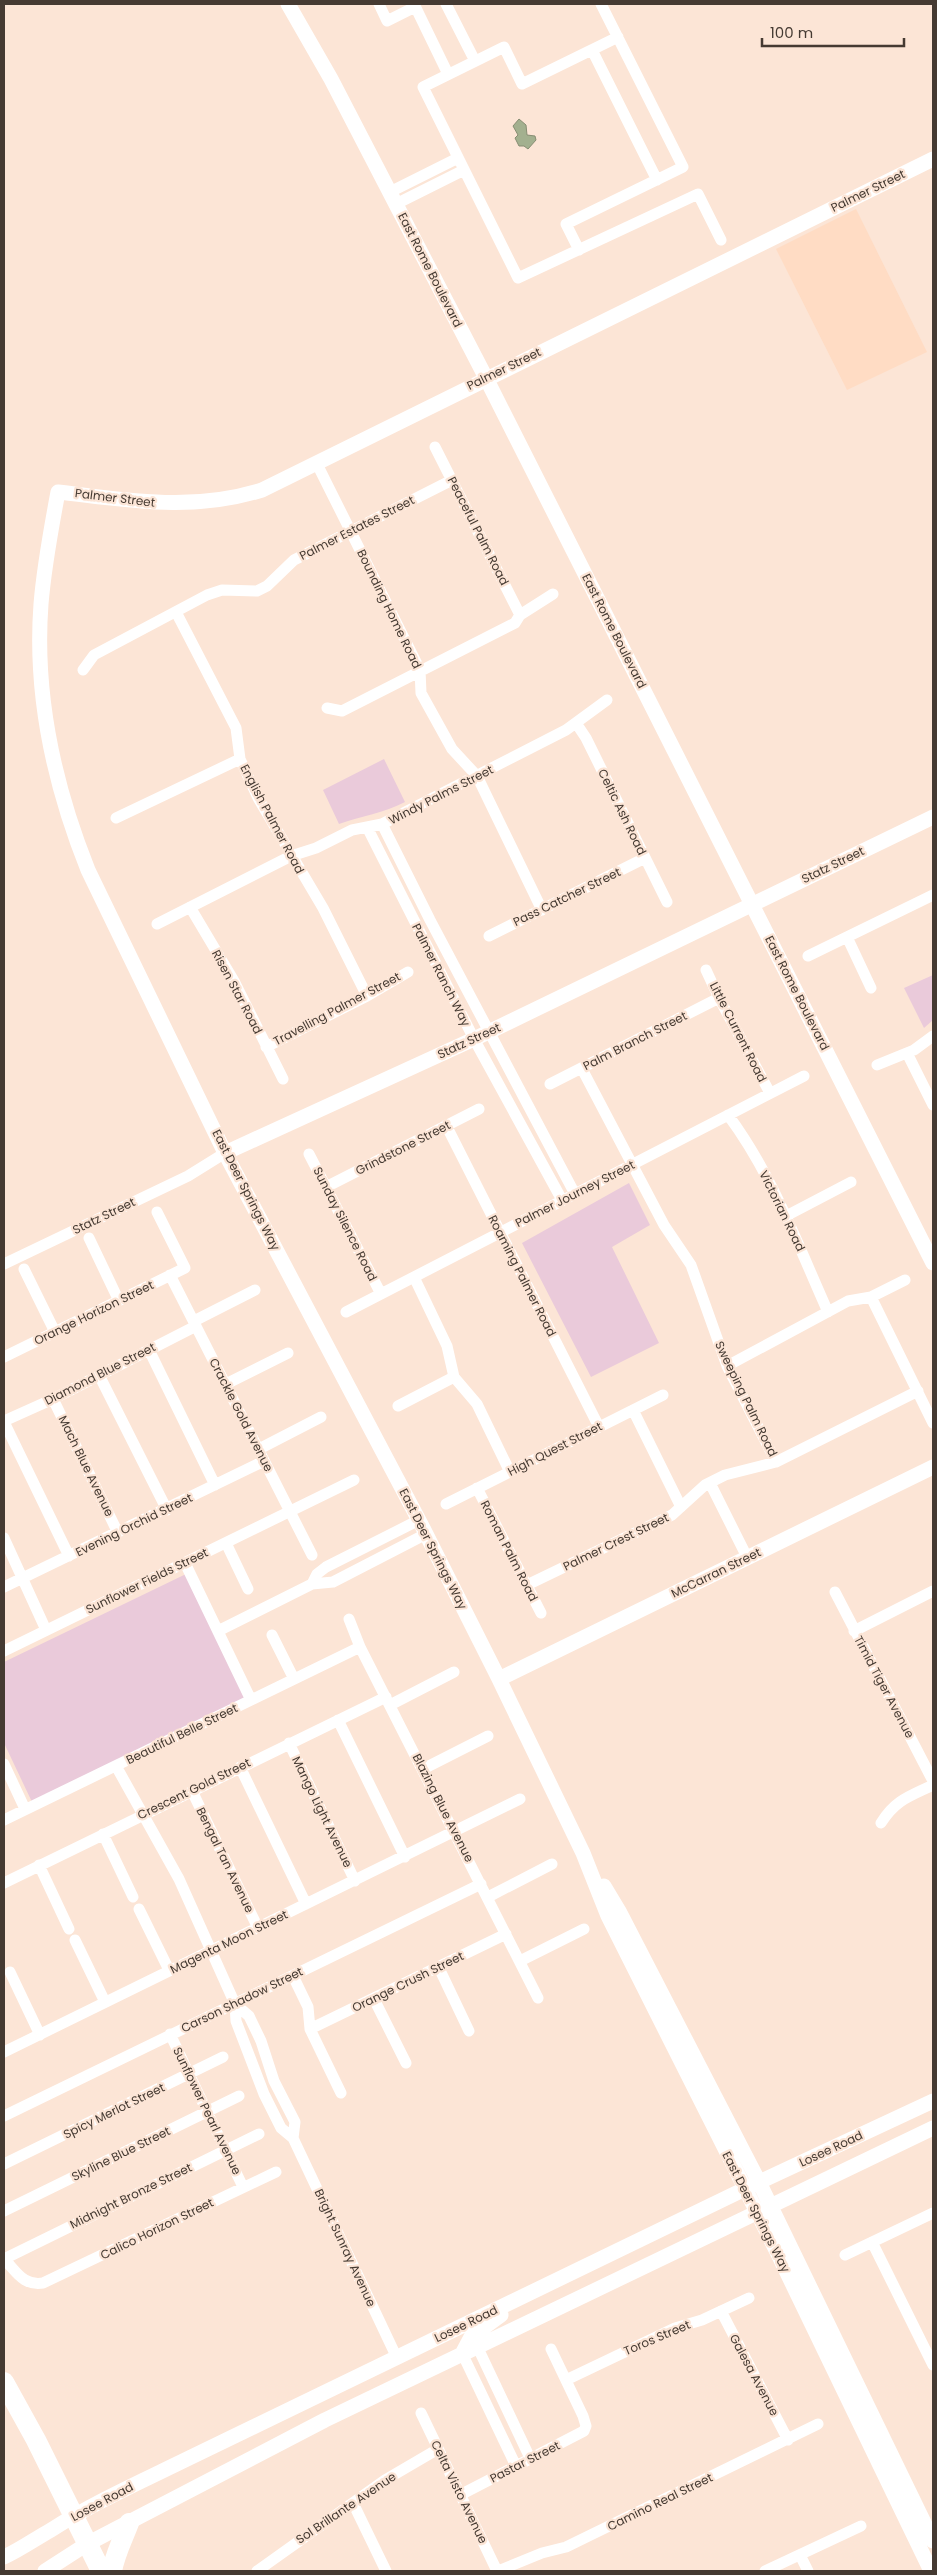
<svg xmlns="http://www.w3.org/2000/svg" width="937" height="2575" viewBox="0 0 937 2575" font-family="Poppins,sans-serif">
	<style>
		.built { fill: #ffdcc4 }
		.green { fill: #eacada }
		.water { fill: #a3b08f; stroke: #878d73 }
		.lines { fill: none; stroke-linecap: round; stroke-linejoin: round }
		.street { stroke: #fff; stroke-width: 11 }
		.secondary { stroke: #fff; stroke-width: 15 }
		.highway { stroke: #fff; stroke-width: 20 }
		.labels { text-anchor: middle; stroke-width: 4.5; stroke-linejoin: round; paint-order: stroke }
		.street-label { font-size: 12px; fill: #453a32; stroke: #fce5d6 }
	</style>
	<rect width="100%" height="100%" fill="#fce5d6"/>
	<path class="built" d="M856 209 927 352 847 390 776 249Z"/>
	<path class="green" d="M384 759 405 802C384 813 361 816 339 824L323 790Z
		M933 975V1020L924 1028 904 988Z
		M629 1183 650 1225 612 1247 659 1343 591 1377 522 1243Z
		M186 1574 247 1699 32 1802 4 1743V1662Z"/>
	<path class="water" d="M519 119 526 125 527 135 535 136 536 140 528 149 524 146H519L515 138 518 135 513 126Z"/>
	<g class="lines">
		<path class="street" d="M379 4 387 21 415 7
			M414 4 448 74
			M446 4 475 61
			M618 37 522 84 504 47 423 87 518 278 698 194 721 240
			M592 50 657 180
			M390 192 458 158
			M396 204 464 170
			M579 250 566 224 683 167 601 4
			M435 447 520 615
			M317 464 420 670 421 693 452 749 477 776 542 910
			M176 612 236 728 240 759 258 798 323 908 367 996
			M83 670 94 655 207 595 222 590 257 591 267 586 294 560 452 480
			M327 708 342 711 515 623 520 615 553 594
			M576 723 586 738 667 902
			M116 818 240 759
			M382 824 430 920 575 1194
			M367 827 474 1039 562 1200
			M190 907 234 981 283 1079
			M157 924 291 856 316 848 352 830 382 824 566 730 607 700
			M489 936 645 858
			M847 937 871 988
			M808 956 933 895
			M706 970 719 998 770 1093
			M266 1047 367 996 408 972
			M907 1053 933 1105
			M877 1065 914 1050 933 1036
			M582 1069 664 1225 691 1265 727 1366 776 1462
			M550 1084 719 998
			M728 1115C772 1174 798 1245 828 1312
			M446 1125 599 1427
			M309 1154 381 1294
			M326 1187 479 1109
			M786 1216 851 1182
			M89 1238 119 1301
			M4 1264 188 1176 225 1153
			M24 1269 55 1332
			M170 1275 312 1555
			M414 1277 447 1346 454 1377 477 1404 510 1472
			M871 1297 933 1423
			M346 1312 804 1076
			M194 1321 255 1290
			M149 1350 215 1485
			M4 1357 185 1268 157 1212
			M727 1366 848 1301 871 1297 905 1280
			M99 1375 167 1510
			M226 1384 288 1353
			M53 1399 118 1533
			M398 1406 454 1377
			M633 1410 681 1507
			M4 1421 53 1399 196 1326
			M4 1422 69 1556
			M259 1449 321 1417
			M710 1483 747 1557
			M477 1488 541 1613
			M446 1504 663 1395
			M4 1538 46 1630
			M226 1543 248 1589
			M185 1563 251 1700
			M312 1584 317 1574 326 1567 419 1520
			M527 1585 672 1515 705 1485 725 1475 776 1462 918 1391
			M4 1587 264 1461
			M835 1592 933 1781
			M349 1619 360 1647 538 1998
			M218 1631 312 1584 333 1582 426 1534
			M854 1631 933 1591
			M272 1635 294 1679
			M4 1651 354 1480
			M390 1705 454 1672
			M338 1720 405 1857
			M289 1743 355 1881
			M4 1764 25 1809
			M116 1766 179 1879 235 2004 236 2021 264 2094 281 2128 293 2138 397 2358
			M240 1767 306 1904
			M423 1769 488 1736
			M192 1791 258 1928
			M4 1820 360 1647
			M881 1823C895 1800 910 1796 933 1785
			M103 1834 133 1897
			M39 1865 69 1929
			M4 1883 386 1697
			M488 1897 552 1864
			M139 1909 169 1970
			M75 1940 105 2002
			M520 1961 584 1929
			M439 1968 469 2031
			M10 1972 40 2035
			M293 1976 308 2007 310 2029 341 2093
			M374 1999 406 2063
			M235 2004 249 2016 261 2041 274 2081 295 2122 293 2138
			M310 2029 506 1934
			M170 2034 243 2187
			M4 2052 520 1799
			M4 2116 481 1884
			M4 2164 223 2057
			M4 2211 239 2096
			M872 2242 933 2365
			M845 2255 933 2213
			M4 2259C17 2272 23 2286 43 2283L276 2172
			M4 2259 259 2134
			M721 2311 788 2440
			M477 2346 530 2458
			M462 2353 516 2466
			M566 2380 675 2328 702 2320 749 2298
			M421 2413 497 2571
			M460 2495 584 2431 586 2426 583 2416 551 2349
			M353 2503 386 2571
			M800 2555 808 2571
			M257 2571 385 2480 438 2449
			M498 2571 542 2553 566 2547 818 2424
			M765 2571 861 2526"/>
		<path class="secondary" d="M288 4 331 79 486 378 933 1263
			M225 1153 474 1039 933 817
			M499 1679 933 1467
			M604 1886 619 1911 759 2182 933 2541
			M463 2352 471 2337 501 2315
			M4 2557C21 2549 35 2539 51 2530 93 2503 140 2482 185 2460L753 2185 933 2101
			M45 2571 87 2544 325 2420 933 2128
			M931 2571 778 2254 608 1916 583 1853 499 1679 422 1526 225 1153 88 870C54 785 34 697 41 604 44 567 51 529 58 492 129 500 192 512 262 490L933 159"/>
		<path class="highway" d="M4 2382 36 2440 101 2571
			M112 2571C115 2554 123 2539 129 2523"/>
	</g>
	<g class="labels">
		<g class="street-label">
			<text transform="translate(868 191) rotate(-26)" y="4">Palmer Street</text>
			<text transform="translate(430 270) rotate(63)" y="4">East Rome Boulevard</text>
			<text transform="translate(504 369) rotate(-26)" y="4">Palmer Street</text>
			<text transform="translate(115 498) rotate(7)" y="4">Palmer Street</text>
			<text transform="translate(357 528) rotate(-27)" y="4">Palmer Estates Street</text>
			<text transform="translate(478 531) rotate(63)" y="4">Peaceful Palm Road</text>
			<text transform="translate(389 609) rotate(64)" y="4">Bounding Home Road</text>
			<text transform="translate(614 631) rotate(63)" y="4">East Rome Boulevard</text>
			<text transform="translate(441 795) rotate(-27)" y="4">Windy Palms Street</text>
			<text transform="translate(622 812) rotate(64)" y="4">Celtic Ash Road</text>
			<text transform="translate(272 819) rotate(62)" y="4">English Palmer Road</text>
			<text transform="translate(833 865) rotate(-26)" y="4">Statz Street</text>
			<text transform="translate(567 897) rotate(-26)" y="4">Pass Catcher Street</text>
			<text transform="translate(441 975) rotate(63)" y="4">Palmer Ranch Way</text>
			<text transform="translate(237 992) rotate(62)" y="4">Risen Star Road</text>
			<text transform="translate(797 993) rotate(63)" y="4">East Rome Boulevard</text>
			<text transform="translate(337 1009) rotate(-28)" y="4">Travelling Palmer Street</text>
			<text transform="translate(738 1032) rotate(63)" y="4">Little Current Road</text>
			<text transform="translate(469 1041) rotate(-25)" y="4">Statz Street</text>
			<text transform="translate(635 1041) rotate(-27)" y="4">Palm Branch Street</text>
			<text transform="translate(403 1148) rotate(-27)" y="4">Grindstone Street</text>
			<text transform="translate(246 1190) rotate(63)" y="4">East Deer Springs Way</text>
			<text transform="translate(575 1194) rotate(-27)" y="4">Palmer Journey Street</text>
			<text transform="translate(782 1211) rotate(64)" y="4">Victorian Road</text>
			<text transform="translate(104 1216) rotate(-26)" y="4">Statz Street</text>
			<text transform="translate(345 1224) rotate(63)" y="4">Sunday Silence Road</text>
			<text transform="translate(522 1276) rotate(63)" y="4">Roaming Palmer Road</text>
			<text transform="translate(94 1313) rotate(-26)" y="4">Orange Horizon Street</text>
			<text transform="translate(100 1374) rotate(-27)" y="4">Diamond Blue Street</text>
			<text transform="translate(746 1399) rotate(64)" y="4">Sweeping Palm Road</text>
			<text transform="translate(241 1415) rotate(63)" y="4">Crackle Gold Avenue</text>
			<text transform="translate(555 1449) rotate(-27)" y="4">High Quest Street</text>
			<text transform="translate(86 1466) rotate(64)" y="4">Mach Blue Avenue</text>
			<text transform="translate(134 1525) rotate(-26)" y="4">Evening Orchid Street</text>
			<text transform="translate(616 1542) rotate(-26)" y="4">Palmer Crest Street</text>
			<text transform="translate(433 1549) rotate(63)" y="4">East Deer Springs Way</text>
			<text transform="translate(509 1551) rotate(63)" y="4">Roman Palm Road</text>
			<text transform="translate(716 1573) rotate(-26)" y="4">McCarran Street</text>
			<text transform="translate(147 1581) rotate(-26)" y="4">Sunflower Fields Street</text>
			<text transform="translate(884 1687) rotate(62)" y="4">Timid Tiger Avenue</text>
			<text transform="translate(182 1734) rotate(-26)" y="4">Beautiful Belle Street</text>
			<text transform="translate(194 1789) rotate(-26)" y="4">Crescent Gold Street</text>
			<text transform="translate(443 1808) rotate(63)" y="4">Blazing Blue Avenue</text>
			<text transform="translate(322 1812) rotate(64)" y="4">Mango Light Avenue</text>
			<text transform="translate(225 1860) rotate(64)" y="4">Bengal Tan Avenue</text>
			<text transform="translate(229 1942) rotate(-26)" y="4">Magenta Moon Street</text>
			<text transform="translate(408 1982) rotate(-26)" y="4">Orange Crush Street</text>
			<text transform="translate(242 2000) rotate(-26)" y="4">Carson Shadow Street</text>
			<text transform="translate(114 2111) rotate(-26)" y="4">Spicy Merlot Street</text>
			<text transform="translate(207 2111) rotate(64)" y="4">Sunflower Pearl Avenue</text>
			<text transform="translate(831 2149) rotate(-25)" y="4">Losee Road</text>
			<text transform="translate(121 2154) rotate(-26)" y="4">Skyline Blue Street</text>
			<text transform="translate(131 2196) rotate(-26)" y="4">Midnight Bronze Street</text>
			<text transform="translate(756 2212) rotate(63)" y="4">East Deer Springs Way</text>
			<text transform="translate(157 2229) rotate(-26)" y="4">Calico Horizon Street</text>
			<text transform="translate(345 2248) rotate(65)" y="4">Bright Sunray Avenue</text>
			<text transform="translate(466 2324) rotate(-26)" y="4">Losee Road</text>
			<text transform="translate(657 2338) rotate(-23)" y="4">Toros Street</text>
			<text transform="translate(754 2375) rotate(62)" y="4">Galesa Avenue</text>
			<text transform="translate(525 2462) rotate(-27)" y="4">Pastar Street</text>
			<text transform="translate(459 2492) rotate(64)" y="4">Celta Visto Avenue</text>
			<text transform="translate(102 2502) rotate(-28)" y="4">Losee Road</text>
			<text transform="translate(660 2502) rotate(-26)" y="4">Camino Real Street</text>
			<text transform="translate(346 2508) rotate(-34)" y="4">Sol Brillante Avenue</text>
		</g>
	</g>
	<rect width="937" height="2575" fill="none" stroke="#453a32" stroke-width="10"/>
	<path d="M762 38v8h142v-8" fill="none" stroke="#453a32" stroke-width="2.5"/>
	<text x="770" y="38" font-size="15" fill="#453a32" stroke="#fce5d6" stroke-width="4" paint-order="stroke">100 m</text>
</svg>
